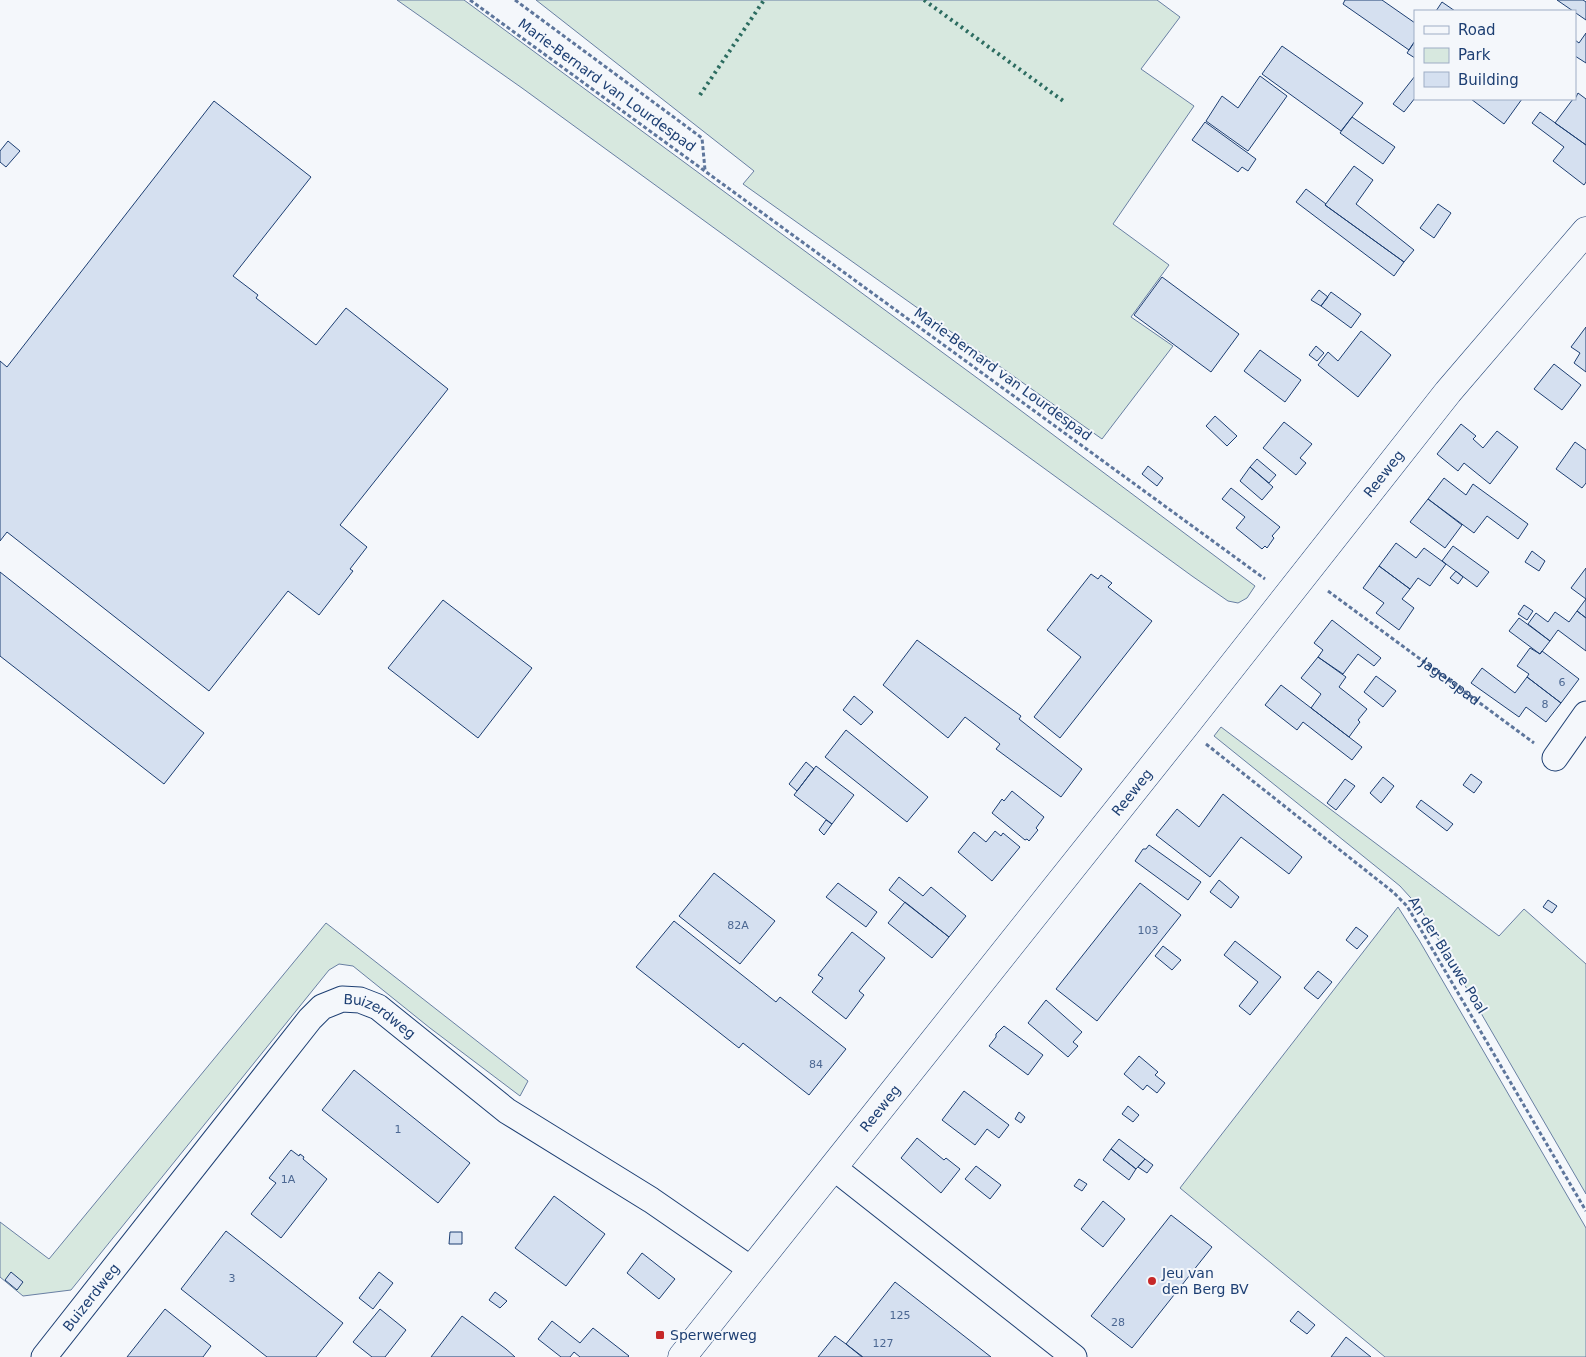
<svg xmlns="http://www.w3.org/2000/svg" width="1586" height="1357" viewBox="0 0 1586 1357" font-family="'DejaVu Sans',sans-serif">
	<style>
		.green { fill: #d7e8df; stroke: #687fa3 }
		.building { fill: #d5e0f0; stroke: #1d3f73 }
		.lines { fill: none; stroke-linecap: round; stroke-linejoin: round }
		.street-casing { stroke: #1d3f73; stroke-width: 27 }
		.secondary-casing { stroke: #1d3f73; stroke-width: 29 }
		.path { stroke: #5e769c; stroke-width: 3; stroke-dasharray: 4 2.5; stroke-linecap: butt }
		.street { stroke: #f4f7fb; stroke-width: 25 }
		.secondary { stroke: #f4f7fb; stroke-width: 28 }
		.hedge { stroke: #2c6c60; stroke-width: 4; stroke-dasharray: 2.5 4; stroke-linecap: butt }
		.poi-dot { fill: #c62828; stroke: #f4f7fb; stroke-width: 2 }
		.labels { text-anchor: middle; stroke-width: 4; stroke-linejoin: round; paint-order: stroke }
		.number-label { font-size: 11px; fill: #4b6792 }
		.street-label { font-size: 14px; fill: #1d3f73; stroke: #f4f7fb }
		.poi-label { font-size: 14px; fill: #1d3f73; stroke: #f4f7fb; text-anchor: start }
	</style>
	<rect width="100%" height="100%" fill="#f4f7fb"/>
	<path class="green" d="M397 0H464L984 383 1255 586 1247 598 1238 603 1228 601 1192 576 522 88Z
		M536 0H1157L1180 17 1141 69 1194 106 1113 224 1169 265 1131 317 1173 346 1102 439 743 184 754 171Z
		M1221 727 1499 936 1524 909 1586 964V1194L1420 908 1400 886 1389 877 1214 736Z
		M1398 907 1419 940 1586 1228V1357H1385L1180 1188Z
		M326 923 528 1081 520 1096 430 1028 353 966 339 964 329 970 71 1290 23 1296 0 1277V1222L49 1259Z"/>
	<path class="building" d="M1345 0H1382L1415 23V41L1409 50 1343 4Z
		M1557 0H1583L1586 2V20Z
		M1442 2 1455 11H1436Z
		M1586 33V63L1575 56V40L1579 43Z
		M1415 41V58L1407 53Z
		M1282 46 1363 103 1341 131 1262 74Z
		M1260 76 1287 96 1248 151 1206 121 1222 96 1238 108Z
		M1415 76V98L1404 112 1393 104Z
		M1578 93 1586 99V145L1555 123 1573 99H1575Z
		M1471 99H1522L1504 124Z
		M214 101 311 177 233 276 258 295 256 298 316 345 346 308 448 389 340 525 367 547 350 569 353 571 319 615 288 591 209 691 7 532 0 541V361L7 367Z
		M1540 112 1586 145V182L1584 185 1553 161 1564 147 1532 123Z
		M1352 117 1395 147 1383 164 1340 133Z
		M1205 122 1256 159 1248 171 1242 167 1238 172 1192 140Z
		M8 141 20 151 6 167 0 162V151Z
		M1354 166 1373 180 1356 204 1414 250 1404 262 1325 205Z
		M1306 189 1326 204 1325 205 1404 262 1394 276 1296 202Z
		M1438 204 1451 213 1434 238 1420 228Z
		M1162 277 1239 334 1211 372 1134 315Z
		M1319 290 1328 297 1321 306 1311 300Z
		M1331 292 1361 314 1351 328 1321 306Z
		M1586 327V372L1574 363 1580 353 1571 347Z
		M1361 331 1391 355 1358 397 1318 365 1328 352 1338 361Z
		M1316 346 1324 353 1317 361 1309 355Z
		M1260 350 1301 380 1285 402 1244 371Z
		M1554 364 1581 385 1562 410 1534 389Z
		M1215 416 1237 436 1227 446 1206 426Z
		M1284 422 1312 444 1300 458 1306 463 1296 475 1263 448Z
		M1461 424 1476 436 1473 439 1483 448 1497 431 1518 447 1490 484 1464 463 1458 471 1437 454Z
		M1575 442 1586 450V483L1582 488 1556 469Z
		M1257 459 1276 475 1269 483 1250 467Z
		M1148 466 1163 478 1157 486 1142 474Z
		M1250 467 1273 487 1262 500 1240 481Z
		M1444 478 1466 495 1473 484 1528 524 1518 539 1487 516 1474 533 1428 499Z
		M1231 488 1280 527 1272 536 1274 538 1267 548 1265 546 1262 549 1236 528 1245 517 1222 499Z
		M1428 499 1462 525 1445 548 1410 522Z
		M1396 543 1416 558 1424 548 1446 564 1430 586 1418 578 1410 589 1379 566Z
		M1453 546 1489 572 1477 587 1442 561Z
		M1532 551 1545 561 1539 571 1525 562Z
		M1379 566 1410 589 1402 599 1414 608 1399 630 1376 613 1384 603 1363 588Z
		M1586 568V618L1577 611 1586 599 1571 588Z
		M1456 571 1463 577 1458 584 1450 578Z
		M0 572 204 733 164 784 0 656Z
		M1091 574 1098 579 1101 575 1112 583 1108 587 1152 621 1060 738 1034 717 1081 657 1047 630Z
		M443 600 532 668 478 738 388 668Z
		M1524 605 1533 611 1527 620 1518 614Z
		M1577 611 1586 618V651L1558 630 1550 641 1528 624 1536 613 1548 622 1555 612 1569 622Z
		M1519 618 1550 641 1540 654 1509 631Z
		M1332 620 1381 658 1374 666 1358 654 1343 674 1318 657 1323 650 1314 643Z
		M917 640 1021 716 1019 719 1082 769 1061 797 996 749 1000 744 965 717 948 738 883 685Z
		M1530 648 1540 654 1542 651 1579 679 1561 703 1527 677 1529 674 1517 666Z
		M1318 657 1346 677 1339 687 1367 709 1358 720 1360 722 1349 737 1311 708 1321 694 1301 678Z
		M1482 668 1515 693 1527 677 1561 703 1546 722 1526 707 1519 717 1471 683Z
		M1376 676 1396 691 1383 707 1364 692Z
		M1281 685 1362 747 1352 760 1303 722 1297 730 1265 705Z
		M854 696 873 712 861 725 843 710Z
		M846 730 928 797 907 822 825 757Z
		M806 762 814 769 797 791 789 784Z
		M816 766 854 795 832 824 794 795Z
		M1471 774 1482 782 1474 793 1463 785Z
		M1383 777 1394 786 1381 803 1370 793Z
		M1345 779 1355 786 1336 810 1327 803Z
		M1012 791 1044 817 1036 828 1038 830 1029 841 1027 839 1025 840 992 813 1002 799 1004 801Z
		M1223 794 1302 857 1289 874 1241 837 1210 877 1156 835 1177 809 1199 827Z
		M1421 800 1453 824 1447 831 1416 807Z
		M826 820 832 824 824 835 819 830Z
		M995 831 1001 836 1003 833 1020 847 992 881 958 852 974 832 986 842Z
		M1149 845 1201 882 1188 900 1135 861 1143 849H1146Z
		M714 873 775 921 740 964 679 916Z
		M899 877 923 896 931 887 966 916 949 937 889 890Z
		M1219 880 1239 897 1231 908 1210 892Z
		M838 883 877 912 866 927 826 897Z
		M1140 883 1181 915 1097 1021 1056 989Z
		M1548 900 1557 906 1552 913 1543 907Z
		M905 902 949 937 932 958 888 923Z
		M674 921 776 1002 780 997 846 1049 809 1095 743 1043 739 1048 636 967Z
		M1356 927 1368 936 1357 949 1346 940Z
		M852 932 885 958 859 991 864 995 846 1019 812 992 823 978 818 975Z
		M1235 941 1281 977 1250 1015 1239 1006 1258 982 1224 955Z
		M1163 946 1181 960 1172 970 1155 956Z
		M1318 971 1332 982 1318 999 1304 988Z
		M1046 1000 1082 1032 1073 1042 1078 1046 1068 1057 1028 1023Z
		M1004 1026 1043 1055 1028 1075 989 1046 996 1037V1034Z
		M1139 1056 1158 1072 1155 1075 1165 1083 1157 1093 1147 1085 1143 1090 1124 1074Z
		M354 1070 470 1163 438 1203 322 1110Z
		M964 1091 1009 1125 999 1138 987 1129 975 1145 942 1120Z
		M1128 1106 1139 1115 1133 1122 1122 1114Z
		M1019 1112 1025 1117 1021 1123 1015 1119Z
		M917 1138 944 1160 946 1158 960 1169 941 1193 901 1158Z
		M1119 1139 1145 1159 1136 1169 1111 1149Z
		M1111 1149 1136 1169 1129 1180 1103 1160Z
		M291 1150 299 1156 300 1154 304 1157 303 1159 327 1179 281 1238 251 1214 276 1183 269 1178Z
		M1145 1159 1153 1165 1147 1173 1138 1167Z
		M976 1166 1001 1185 990 1199 965 1179Z
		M1079 1179 1087 1184 1082 1191 1074 1186Z
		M554 1196 605 1234 566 1286 515 1248Z
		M1103 1201 1125 1219 1103 1247 1081 1229Z
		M1171 1215 1212 1247 1132 1348 1091 1316Z
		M226 1231 343 1323 316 1357H267L181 1289Z
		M450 1232H462V1244H449Z
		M642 1253 675 1279 659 1299 627 1273Z
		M11 1272 23 1282 17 1290 5 1280Z
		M379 1272 393 1283 373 1309 359 1298Z
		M895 1282 991 1357H863L846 1344Z
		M495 1292 507 1301 500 1308 489 1300Z
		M165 1309 211 1346 203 1357H127Z
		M380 1309 406 1330 385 1357H372L353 1342Z
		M1298 1311 1315 1325 1307 1334 1290 1321Z
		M462 1316 506 1349 515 1357H431Z
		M552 1321 580 1343 593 1328 629 1356 628 1357H580L574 1352 570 1357H561L538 1339Z
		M835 1336 846 1344 862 1357H818Z
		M1346 1337 1371 1357H1331Z"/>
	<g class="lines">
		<defs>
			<g id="street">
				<path d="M1555 758 1586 714"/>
				<path d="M834 1168 1074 1357"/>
				<path id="s2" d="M44 1357 310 1019 322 1007 342 999 360 1000 378 1007 507 1111 651 1200 751 1269"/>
			</g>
			<g id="secondary">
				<path id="s3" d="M682 1357 1184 727 1448 392 1586 231"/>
			</g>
		</defs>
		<use href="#street" class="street-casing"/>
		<use href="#secondary" class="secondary-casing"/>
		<g class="path">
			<path d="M470 0 1265 579"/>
			<path d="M515 0 702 138 705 170"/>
			<path id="s1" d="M1328 591 1534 743"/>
			<path d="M1206 744 1393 892 1407 906 1586 1211"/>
		</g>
		<use href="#street" class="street"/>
		<use href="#secondary" class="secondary"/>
		<path class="hedge" d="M924 0 1066 103
			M700 95 764 0"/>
	</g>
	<g class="poi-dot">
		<circle cx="1152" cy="1281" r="5"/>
		<rect x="655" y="1330" width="10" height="10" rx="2.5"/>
	</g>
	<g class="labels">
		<g class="number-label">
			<text x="1562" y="686">6</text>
			<text x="1545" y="708">8</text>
			<text x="738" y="929">82A</text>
			<text x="1148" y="934">103</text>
			<text x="816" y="1068">84</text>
			<text x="398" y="1133">1</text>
			<text x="288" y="1183">1A</text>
			<text x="232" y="1282">3</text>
			<text x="900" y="1319">125</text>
			<text x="1118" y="1326">28</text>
			<text x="883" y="1347">127</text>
		</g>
		<g class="street-label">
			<text transform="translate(607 85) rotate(36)" y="5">Marie-Bernard van Lourdespad</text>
			<text transform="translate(1003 374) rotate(36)" y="5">Marie-Bernard van Lourdespad</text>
			<text dy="5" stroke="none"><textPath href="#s3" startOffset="1128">Reeweg</textPath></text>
			<text dy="5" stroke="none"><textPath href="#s1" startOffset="152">Jagerspad</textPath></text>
			<text dy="5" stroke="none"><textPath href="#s3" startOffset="722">Reeweg</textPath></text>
			<text transform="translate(1448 955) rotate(58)" y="5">An der Blauwe Poal</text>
			<text dy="5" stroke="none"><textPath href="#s2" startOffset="511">Buizerdweg</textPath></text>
			<text dy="5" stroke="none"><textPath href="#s3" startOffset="318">Reeweg</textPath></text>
			<text dy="5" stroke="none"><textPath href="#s2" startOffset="76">Buizerdweg</textPath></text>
		</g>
		<g class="poi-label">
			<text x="1162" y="1278">Jeu van<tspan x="1162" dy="16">den Berg BV</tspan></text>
			<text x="670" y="1340">Sperwerweg</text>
		</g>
	</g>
	<rect x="1414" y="10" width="162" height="90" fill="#f4f7fb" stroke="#9eadc5"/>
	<rect x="1424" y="26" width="25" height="8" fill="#f4f7fb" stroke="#9eadc5"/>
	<text x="1458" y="35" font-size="15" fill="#1d3f73">Road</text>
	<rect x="1424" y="48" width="25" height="15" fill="#d7e8df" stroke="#9eadc5"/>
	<text x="1458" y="60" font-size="15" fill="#1d3f73">Park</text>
	<rect x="1424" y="72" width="25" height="15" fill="#d5e0f0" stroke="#9eadc5"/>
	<text x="1458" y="85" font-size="15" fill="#1d3f73">Building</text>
</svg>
